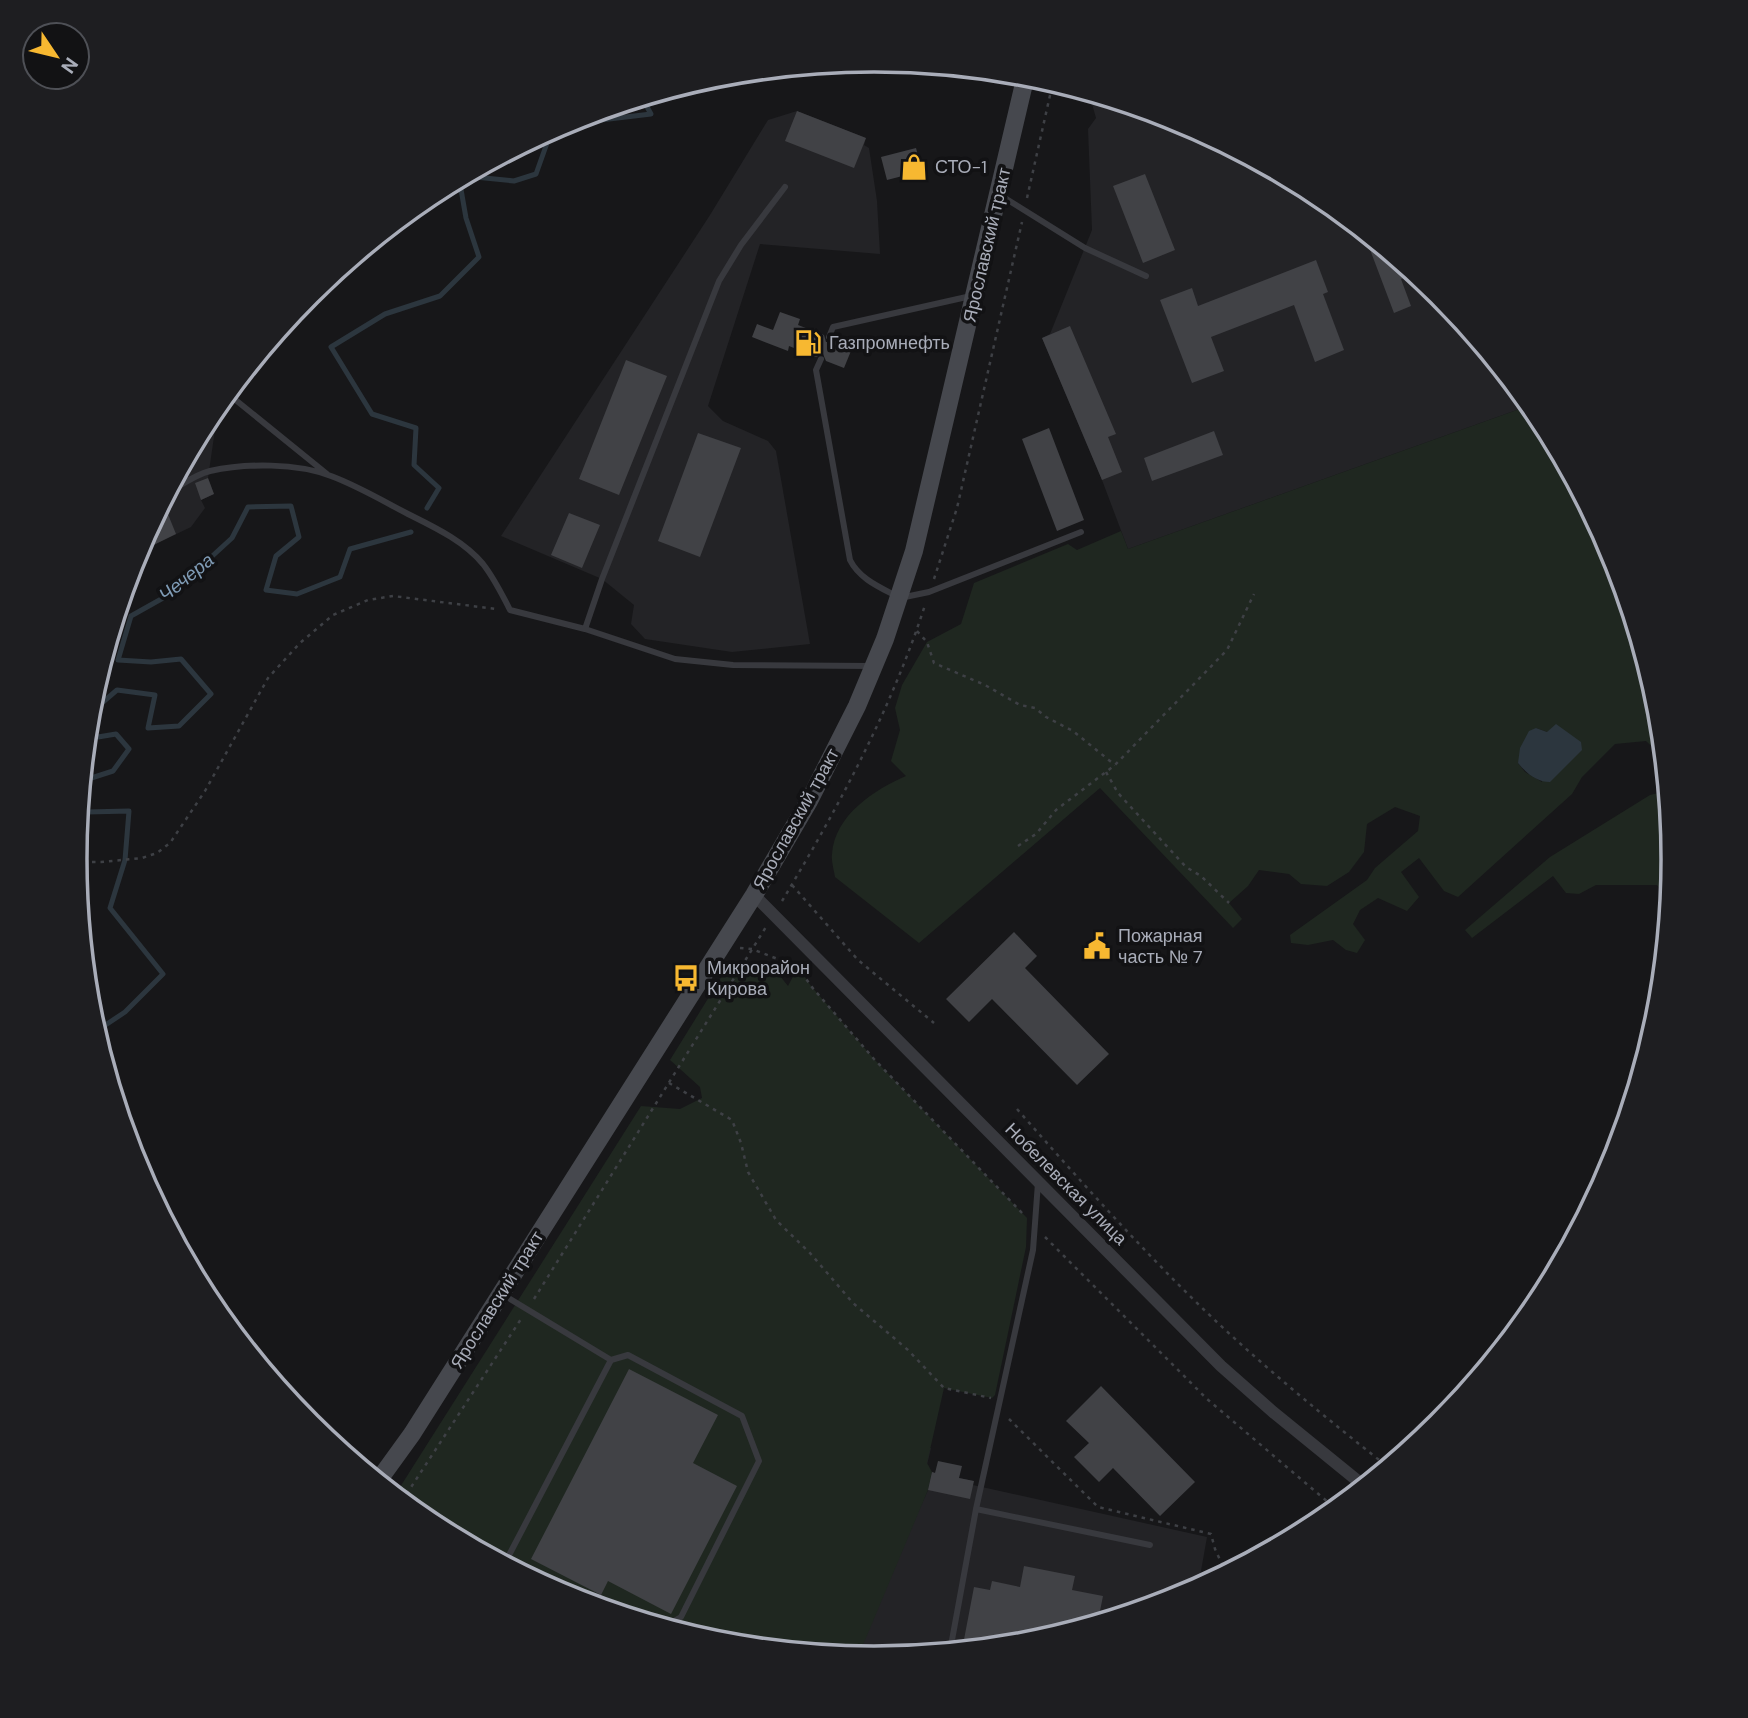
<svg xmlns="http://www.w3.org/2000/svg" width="1748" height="1718" viewBox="0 0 1748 1718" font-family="'DM Sans',sans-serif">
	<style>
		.built { fill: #232326 }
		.green { fill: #1f2720; fill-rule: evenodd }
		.water { fill: #2c363e }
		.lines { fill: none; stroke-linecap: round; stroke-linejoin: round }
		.stream { stroke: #2c363e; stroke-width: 5 }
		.building { fill: #414246 }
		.path { stroke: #3e4045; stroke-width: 2.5; stroke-dasharray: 3.5 5; stroke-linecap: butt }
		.lane { stroke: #38393e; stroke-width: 6 }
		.street { stroke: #38393e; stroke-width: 12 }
		.secondary { stroke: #46484e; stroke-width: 18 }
		.labels { text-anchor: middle; stroke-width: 7; stroke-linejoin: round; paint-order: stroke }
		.poi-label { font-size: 18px; fill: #a9adb9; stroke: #121214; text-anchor: start }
		.street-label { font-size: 18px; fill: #a9adb9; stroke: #121214 }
		.water-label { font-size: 19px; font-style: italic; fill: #7f9bb5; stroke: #121214 }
		.rim { fill: none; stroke: #a9adb9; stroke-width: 3.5 }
	</style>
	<rect width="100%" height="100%" fill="#171719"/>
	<path class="built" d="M1089 93 1180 121 1319 194 1440 294 1531 405 1128 549 1102 480 1042 338 1050 334 1092 230 1088 129 1096 118Z
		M797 111 866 138 864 145 869 148 877 201 880 254 760 244 708 406 723 421 768 441 776 451 810 644 732 652 645 639 631 624 634 605 602 579 501 536 710 215 768 120Z
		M208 417 216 423 208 478 214 494 201 500 205 508 191 527 135 554Z
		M507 1429 931 1448 913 1523 928 1490 932 1472 973 1481V1485L1207 1537 1198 1588 1180 1598 1030 1643 874 1658 718 1643 568 1597 435 1526Z"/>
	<path class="green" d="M1531 405 1539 415 1613 553 1658 703 1664 758 1646 741 1615 744 1582 777 1572 794 1458 897 1444 891 1419 858 1401 872 1419 897 1407 911 1378 898 1360 910 1353 924 1365 940 1357 953 1346 950 1333 940 1308 945 1291 943 1290 935 1367 880 1375 868 1418 831 1420 816 1395 807 1367 824 1364 852 1349 872 1327 886 1301 884 1289 874 1259 870 1248 886 1229 903 1242 919 1233 928 1100 788 919 943 835 877C834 870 831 861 832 854 835 815 874 790 906 776L891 761 900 730 895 708 902 685 927 642 961 624 974 583 1068 544 1077 550 1121 531 1128 549ZM1536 728 1547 732 1542 782 1525 772 1518 763Z
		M1667 791 1673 859 1669 900 1657 885H1596L1579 894 1566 893 1553 876 1472 938 1465 930 1550 857 1650 795Z
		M730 963 780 976 788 986 798 967 811 986 874 1059 1027 1218 1026 1247 995 1395 992 1398 944 1388 927 1463 932 1472 928 1490 858 1657 718 1643 568 1597 430 1524 395 1495 641 1106 680 1109 702 1098 700 1087 670 1060Z"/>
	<path class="water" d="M1556 724 1581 742 1582 750 1550 782C1537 782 1526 773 1518 763L1520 748 1529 731 1536 728 1547 732Z"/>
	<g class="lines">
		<path class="stream" d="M576 118 584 122 651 114 642 98
			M465 176 514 181 536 174 552 129
			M427 508 439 488 414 465 416 428 372 414 331 347 385 314 440 296 479 257 466 218 459 178
			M89 714 117 690 155 695 148 728 179 726 211 694 181 659 151 662 118 660 131 616 172 593 232 538 248 507 291 506 299 537 276 556 266 590 297 594 340 577 350 549 411 532
			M82 781 113 771 129 749 116 734 86 739
			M82 785 87 812 129 811 125 860 110 908 163 974 125 1012 95 1032"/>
	</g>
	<path class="building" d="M797 111 866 138 854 168 785 141Z
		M916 148 922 171 887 180 881 157Z
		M1145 174 1175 250 1143 263 1113 186Z
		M1363 231 1415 274 1401 279 1411 306 1394 313Z
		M1316 260 1328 292 1323 294 1344 350 1315 362 1294 305 1211 337 1224 371 1192 383 1160 300 1192 288 1198 306Z
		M780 312 800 319 798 325 824 335 826 342H830L834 339 853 346 844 368 826 361 823 354 816 357 789 346 788 351 752 337 757 324 773 330Z
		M1070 326 1116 434 1108 437 1122 472 1102 480 1042 338Z
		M626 360 667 376 619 495 579 479Z
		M1049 428 1084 520 1057 531 1022 439Z
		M1214 431 1223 455 1152 481 1144 458Z
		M698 433 741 448 700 557 658 541Z
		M208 478 214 494 201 500 195 483Z
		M163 502 176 534 135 554 136 553Z
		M569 513 600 525 582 568 551 555Z
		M1014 932 1037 956 1025 968 1109 1054 1077 1085 992 999 969 1022 946 999Z
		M629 1369 718 1415 693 1463 737 1486 671 1614 608 1581 601 1595 531 1559Z
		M1101 1386 1195 1482 1160 1516 1113 1468 1099 1482 1074 1457 1089 1443 1066 1421Z
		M938 1461 962 1466 959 1478 974 1481 970 1499 928 1490 932 1472 935 1473Z
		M1024 1566 1075 1576 1072 1590 1103 1596 1100 1611 1121 1615 1030 1643 962 1650 974 1587 990 1590 992 1581 1020 1587Z"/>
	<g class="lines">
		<path class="path" d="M1027 198 1053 82
			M934 579 957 508 1022 222
			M917 631 927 642 934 663 985 685 1020 705 1035 708 1046 717 1073 731 1115 765
			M1106 772 1118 793 1186 867 1201 876 1229 903
			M1018 846 1036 834 1056 810 1115 765 1227 650 1254 594
			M75 862H101L142 858 157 853 170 843 205 791 268 678 300 643 333 615 368 600 393 596 496 609
			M792 885 858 960 934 1023
			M782 901C838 808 892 708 925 605
			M740 948 752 949 798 967 811 986 874 1059 1023 1214
			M669 1083 732 1120 741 1143 748 1172 776 1220 810 1253 853 1303 908 1350 944 1388 991 1398
			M1017 1109C1075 1175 1132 1239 1194 1300 1255 1360 1321 1414 1388 1467
			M1045 1237 1207 1399 1336 1509
			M534 1299 766 927
			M1009 1419 1098 1507 1211 1534 1215 1549 1226 1573
			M402 1501 521 1319"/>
		<path class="lane" d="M1000 195 1085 248 1146 276
			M829 337 833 327 971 296
			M821 359 816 370 850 560C860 580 882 588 900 598L929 592 1081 532
			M227 393 327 474
			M167 493C182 485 194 475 210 471 246 463 297 463 331 476 358 486 383 501 408 514 434 527 464 541 483 564 494 578 502 594 510 610L585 629 675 659 733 665 872 666
			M585 629 602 579 719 281 741 245 785 187
			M611 1360 628 1355 742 1416 759 1461 681 1617 664 1627
			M976 1509 1150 1545
			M496 1559H507L611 1360 502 1294
			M507 1559 605 1609
			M950 1651 976 1509 1033 1250 1038 1183"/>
		<path class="street" d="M754 895 1221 1366 1273 1412 1364 1486"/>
		<path class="secondary" d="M378 1481 412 1434 754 895 809 801 857 706 885 639 914 551 1026 75"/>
	</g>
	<defs>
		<symbol id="shop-bare" viewBox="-9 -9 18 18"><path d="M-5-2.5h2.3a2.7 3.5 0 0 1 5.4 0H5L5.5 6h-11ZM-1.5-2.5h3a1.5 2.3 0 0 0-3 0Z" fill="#f7b831" stroke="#121214" stroke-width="2.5" paint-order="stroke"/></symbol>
		<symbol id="fuel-bare" viewBox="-9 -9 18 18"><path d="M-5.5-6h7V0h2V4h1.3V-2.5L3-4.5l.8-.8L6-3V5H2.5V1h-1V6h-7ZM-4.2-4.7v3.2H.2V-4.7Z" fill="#f7b831" stroke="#121214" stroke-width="2.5" paint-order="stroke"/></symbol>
		<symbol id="civic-bare" viewBox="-9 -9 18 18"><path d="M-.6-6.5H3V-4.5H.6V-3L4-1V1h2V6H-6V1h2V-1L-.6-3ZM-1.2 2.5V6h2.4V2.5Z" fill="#f7b831" stroke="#121214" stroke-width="2.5" paint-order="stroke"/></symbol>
		<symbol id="bus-bare" viewBox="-9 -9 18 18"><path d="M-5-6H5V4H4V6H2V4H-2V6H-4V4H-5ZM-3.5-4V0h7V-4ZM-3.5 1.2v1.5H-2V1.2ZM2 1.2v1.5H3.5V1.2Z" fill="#f7b831" stroke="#121214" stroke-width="2.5" paint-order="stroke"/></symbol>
	</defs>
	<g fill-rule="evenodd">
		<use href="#shop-bare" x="895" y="148" width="38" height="38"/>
		<use href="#fuel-bare" x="789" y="324" width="38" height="38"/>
		<use href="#civic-bare" x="1078" y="927" width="38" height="38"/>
		<use href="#bus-bare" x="667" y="959" width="38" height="38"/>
	</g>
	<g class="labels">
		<g class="poi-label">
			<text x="935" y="173">СТО-1</text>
			<text x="829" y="349">Газпромнефть</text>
			<text x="1118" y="942">Пожарная<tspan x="1118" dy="21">часть № 7</tspan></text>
			<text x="707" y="974">Микрорайон<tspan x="707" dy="21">Кирова</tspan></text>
		</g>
		<g class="street-label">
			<text transform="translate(987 245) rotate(-77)" y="6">Ярославский тракт</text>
			<text transform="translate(796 819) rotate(-61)" y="6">Ярославский тракт</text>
			<text transform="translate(1066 1184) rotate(45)" y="6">Нобелевская улица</text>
			<text transform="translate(497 1300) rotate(-58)" y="6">Ярославский тракт</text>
		</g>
		<g class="water-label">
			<text transform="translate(186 577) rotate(-39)" y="7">Чечера</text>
		</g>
	</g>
	<path d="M0 0H1748V1718H0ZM87 859a787 787 0 1 1 1574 0a787 787 0 1 1-1574 0Z" fill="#1e1e21" fill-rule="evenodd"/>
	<path class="rim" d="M87 859a787 787 0 1 1 1574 0a787 787 0 1 1-1574 0Z"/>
	<g transform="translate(56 56) rotate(125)"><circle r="33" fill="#121214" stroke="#4e5056" stroke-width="2"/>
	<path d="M0-5L12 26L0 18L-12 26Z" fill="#f7b831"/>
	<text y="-10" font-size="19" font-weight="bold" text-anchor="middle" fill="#a9adb9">N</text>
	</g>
</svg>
